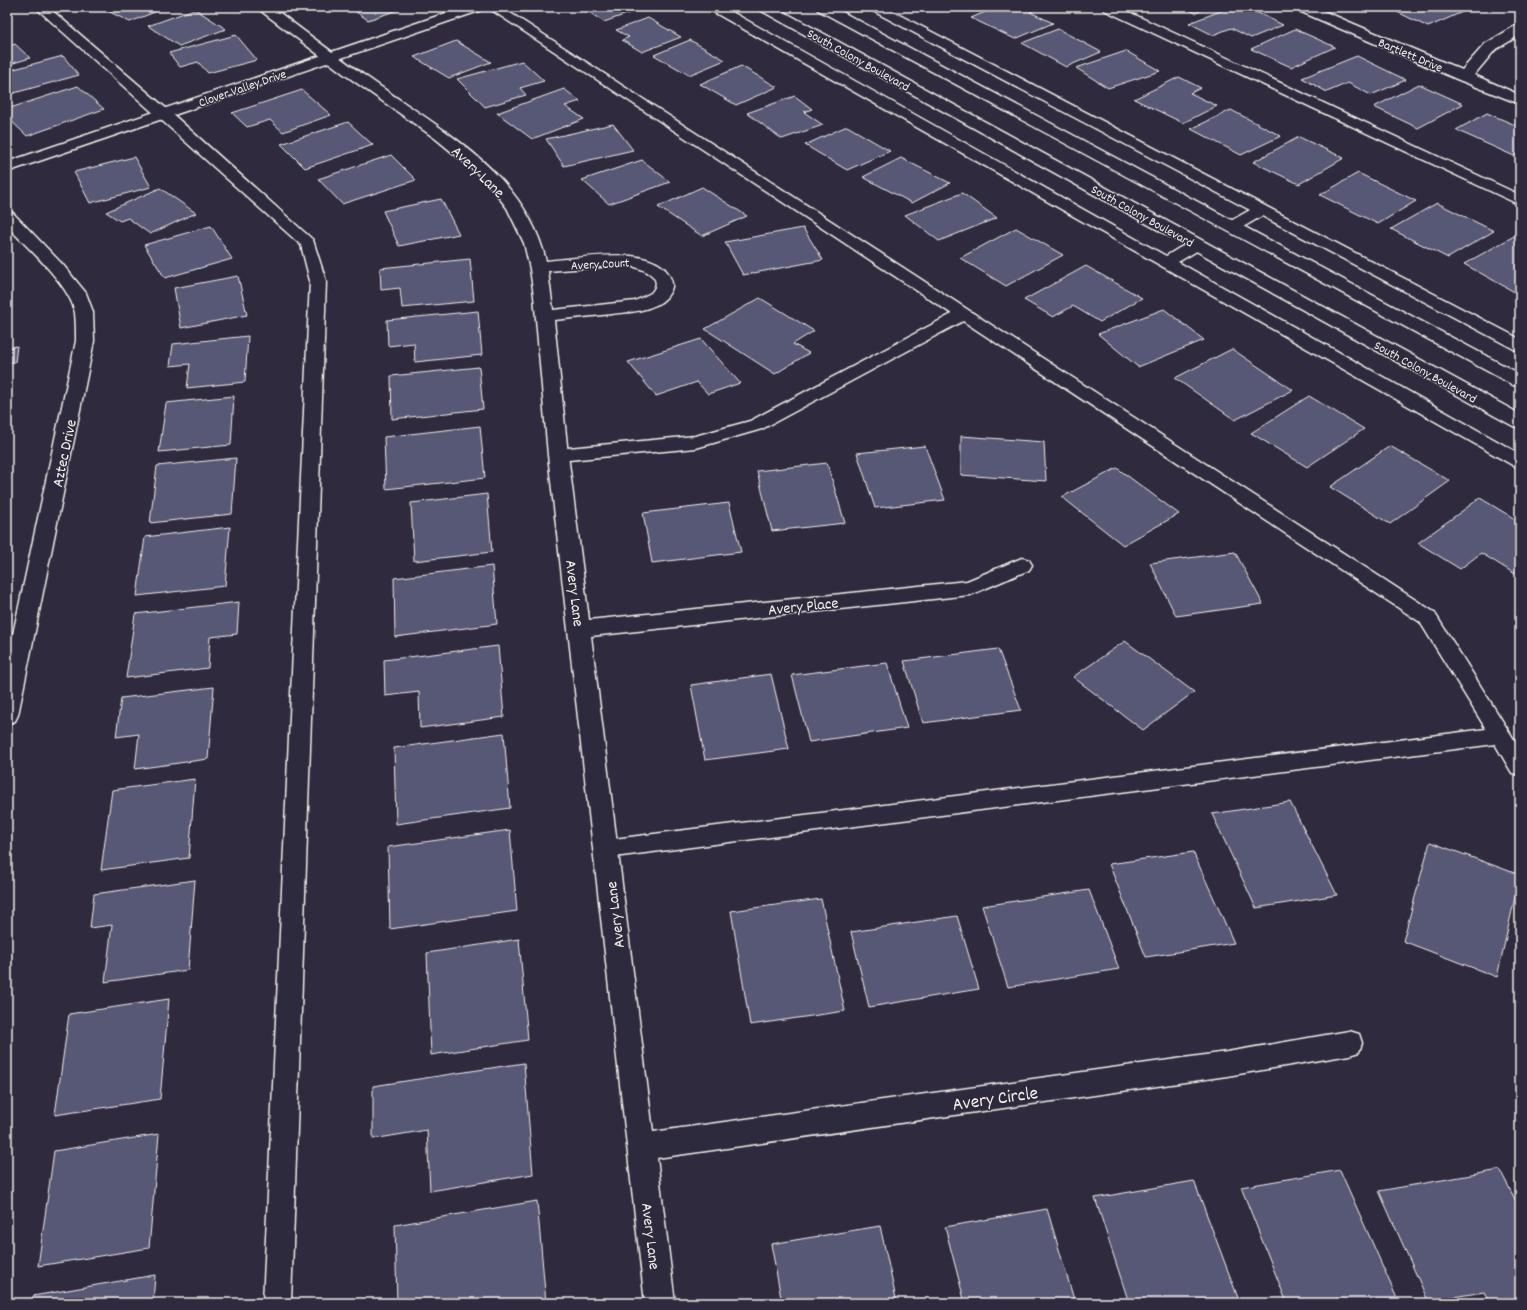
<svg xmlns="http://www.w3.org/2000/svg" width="1527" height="1310" viewBox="0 0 1527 1310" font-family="Dekko,sans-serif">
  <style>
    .building { fill: #575976; stroke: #f4f1e8 }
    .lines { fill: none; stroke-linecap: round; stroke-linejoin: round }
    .lane-casing { stroke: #f4f1e8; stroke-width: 3 }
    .street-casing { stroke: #f4f1e8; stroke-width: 3 }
    .secondary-casing { stroke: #f4f1e8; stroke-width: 3 }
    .lane { fill: #2f2a3d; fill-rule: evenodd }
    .street { fill: #2f2a3d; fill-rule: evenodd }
    .secondary { fill: #2f2a3d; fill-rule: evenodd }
    .labels { text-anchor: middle; stroke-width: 3; stroke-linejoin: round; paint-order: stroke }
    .far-street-label { font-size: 13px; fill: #f4f1e8; stroke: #2f2a3d }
    .street-label { font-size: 16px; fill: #f4f1e8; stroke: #2f2a3d }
    .near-street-label { font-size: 19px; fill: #f4f1e8; stroke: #2f2a3d }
  </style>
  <rect width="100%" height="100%" fill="#2f2a3d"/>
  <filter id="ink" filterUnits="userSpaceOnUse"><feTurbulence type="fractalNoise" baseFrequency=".025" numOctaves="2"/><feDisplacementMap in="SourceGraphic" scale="8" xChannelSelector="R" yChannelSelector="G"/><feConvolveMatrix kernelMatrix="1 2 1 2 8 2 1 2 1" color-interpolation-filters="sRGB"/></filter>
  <g filter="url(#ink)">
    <path class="building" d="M105,7H167L130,22L102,8Z
      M349,7H407L368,20Z
      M581,7H643L644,8L604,22Z
      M997,7H1042L1030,12L1053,23L1015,39L971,18Z
      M1182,7H1209L1196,13Z
      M1231,7H1246L1283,25L1251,38L1231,28L1213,35L1189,23Z
      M1393,7H1460L1467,10L1428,27L1389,8Z
      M195,9L226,29L179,46L148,26Z
      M648,18L681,37L642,52L622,40L629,37L616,30Z
      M1058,29L1101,52L1066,67L1022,43Z
      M1295,29L1335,47L1291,67L1251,49Z
      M236,35L257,60L208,73L198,62L180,67L169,53Z
      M690,40L725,60L689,75L654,55Z
      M456,41L491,62L449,78L414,57Z
      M15,44L30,58L7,65V47Z
      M1126,51L1160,71L1108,88L1076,68Z
      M63,56L79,75L7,95V71Z
      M1357,56L1406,80L1371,95L1348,83L1327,92L1302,78Z
      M522,61L544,81L520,88L526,95L485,107L457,79Z
      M741,66L777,87L736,105L700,84Z
      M1179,77L1201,88L1190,93L1217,106L1183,123L1134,99Z
      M1419,84L1463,104L1418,128L1374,107Z
      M78,86L104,109L27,136L7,117V109Z
      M564,89L580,101L565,106L584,119L532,139L497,113Z
      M302,90L331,115L283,132L270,120L247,127L232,113Z
      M795,96L812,109L804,112L823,125L782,139L747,113Z
      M1231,110L1281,136L1241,155L1191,129Z
      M1487,113L1520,127V152L1514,156L1456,130Z
      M348,122L373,145L305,168L281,144Z
      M613,124L633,150L564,166L546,139Z
      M847,126L890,151L847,170L805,145Z
      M1299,137L1344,158L1299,184L1253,162Z
      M391,155L416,180L342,204L318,179Z
      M134,157L151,187L90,203L74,172Z
      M901,158L950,183L912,203L863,177Z
      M642,160L670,182L609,204L582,180Z
      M1358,173L1416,201L1378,224L1320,195Z
      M702,187L747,216L702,236L658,207Z
      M160,188L196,213L150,234L128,218L120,221L106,212Z
      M962,193L997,218L939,241L905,215Z
      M441,199L459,234L399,246L383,211Z
      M1437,203L1494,231L1448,258L1391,229Z
      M211,226L232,259L165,278L144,245Z
      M803,228L823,260L743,275L725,242Z
      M1016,228L1063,255L1006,286L960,258Z
      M1516,235L1520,237V295L1464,264Z
      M470,259L474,301L402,308L400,288L381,290L380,268Z
      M1086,266L1142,298L1100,322L1073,306L1053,317L1024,300Z
      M238,276L247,315L181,328L174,288Z
      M760,298L814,331L793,344L809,353L775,374L705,329Z
      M1164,309L1204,340L1138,367L1098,334Z
      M478,311L482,355L415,362L414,343L388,346L387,320Z
      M248,336L245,382L187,388L190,364L170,366L173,344Z
      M701,339L740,383L708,394L697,382L656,396L628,362Z
      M17,346L15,362L7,363V348Z
      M1232,349L1293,390L1235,420L1175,378Z
      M479,367L483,409L392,419L391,376Z
      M234,396L231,445L159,452L166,403Z
      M1309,396L1364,429L1307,467L1251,433Z
      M480,426L485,478L386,489L384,437Z
      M961,436L1044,442L1046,481L961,475Z
      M925,446L945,500L875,508L857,453Z
      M1390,446L1450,481L1390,524L1330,487Z
      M236,458L232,514L150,523L157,466Z
      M827,463L845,523L772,531L757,471Z
      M1117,468L1179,514L1123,545L1062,497Z
      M487,494L492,552L414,561L411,503Z
      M1480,498L1520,522V571L1515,574L1481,553L1460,569L1418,543Z
      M729,503L741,552L652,563L643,513Z
      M230,527L225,586L137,596L145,537Z
      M1235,552L1263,604L1176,616L1150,563Z
      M492,566L497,624L395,637L394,578Z
      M239,602L237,634L210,637L208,668L126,678L135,614Z
      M1125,641L1194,692L1143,730L1073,677Z
      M498,646L504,717L420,728L419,692L385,696L384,660Z
      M998,649L1021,710L923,723L904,661Z
      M887,663L907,728L809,742L792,675Z
      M771,674L789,749L705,760L691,685Z
      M214,687L208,759L135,769L139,734L116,737L121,698Z
      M504,733L510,808L396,824L394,748Z
      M195,779L189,858L101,870L112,790Z
      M1290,802L1337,895L1256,908L1212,814Z
      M510,830L517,911L390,929L388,847Z
      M1430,842L1520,875L1497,977L1403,941Z
      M1193,852L1234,943L1146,957L1109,864Z
      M195,880L188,970L105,982L112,925L90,928L94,894Z
      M1089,890L1119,969L1008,987L982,906Z
      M821,899L845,1011L750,1025L731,911Z
      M957,916L979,989L869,1007L851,932Z
      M519,939L528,1040L431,1055L427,953Z
      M169,999L160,1099L55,1115L69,1014Z
      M524,1063L533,1174L430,1191L427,1130L373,1139V1086Z
      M159,1134L149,1248L38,1266L54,1151Z
      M1340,1170L1399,1303H1287L1241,1187Z
      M1500,1170L1520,1209V1303H1490L1484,1292L1428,1301L1379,1191Z
      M1194,1181L1240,1303H1129L1095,1198Z
      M537,1201L546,1303H397L395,1225Z
      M1047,1209L1075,1303H965L945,1227Z
      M880,1226L897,1303H782L771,1244Z
      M155,1275L153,1303H32L33,1296Z"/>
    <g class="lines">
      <defs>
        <path id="lane" d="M35,7H48L168,110L313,240L326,281L291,1303H263L310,281L301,245Z
          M487,7H501L1434,612L1520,749V775L1512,773L1495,744L606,858L598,855L595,849L598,843L606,840L1486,729L1420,622L963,321L762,429L696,448L558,461L552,459L549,455L552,451L558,449L695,436L750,421L952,314Z
          M708,7H723L1166,256C1177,250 1190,239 1202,242L1205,245L1202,248L1178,262L1520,454V468L1514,466L710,10Z
          M869,7H884L1520,339V351L1514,349L1262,216C1251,222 1239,232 1227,229L1225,226L1227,223L1250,210L871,10Z
          M1102,7H1118L1520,195V205L1104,10Z"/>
        <path id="street" d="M256,7H272C309,35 346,63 384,89C449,134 527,178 546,261C577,259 648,244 668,273C670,277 673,282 672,287C670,295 663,302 656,305C642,312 627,312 612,314C592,316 573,318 554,320L568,455L589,620L967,581L1022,558L1029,560L1032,565L1029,570L970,595L591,636L653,1132L1227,1052L1349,1031L1359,1034L1362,1043L1359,1052L1349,1055L1227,1076L657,1158L675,1303H645L548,455L534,296L530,269L524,243L507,208L494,191L476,172L436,139L344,74ZM626,265C639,267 667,276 651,293L635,301L553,310L548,271Z
          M1295,7H1314L1462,70L1485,44L1515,26L1520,25V35L1495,50L1474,75L1520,95V104L1459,80L1297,10Z
          M7,211L13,213L63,265L86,293L93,312L94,341L18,715L15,721L7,724V662L76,341C76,332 76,322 75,313C71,286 26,246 7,226Z"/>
        <path id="secondary" d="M464,7H484L482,10L7,172V162Z
          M758,7H775L1520,414V428L1513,426L760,10Z
          M816,7H833L1520,374V387L1513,385L818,10Z"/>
      </defs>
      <use href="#lane" class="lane-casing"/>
      <use href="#street" class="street-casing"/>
      <use href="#secondary" class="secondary-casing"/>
      <use href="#lane" class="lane"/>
      <use href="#street" class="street"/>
      <use href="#secondary" class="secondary"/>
    </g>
  </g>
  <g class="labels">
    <g class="far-street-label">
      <text transform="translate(1411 54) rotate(23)" y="5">Bartlett Drive</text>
      <text transform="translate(859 59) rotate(29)" y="5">South Colony Boulevard</text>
      <text transform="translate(242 87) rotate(-19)" y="5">Clover Valley Drive</text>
      <text transform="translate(1143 215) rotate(29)" y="5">South Colony Boulevard</text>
      <text transform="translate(600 263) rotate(-3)" y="5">Avery Court</text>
      <text transform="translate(1426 371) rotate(29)" y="5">South Colony Boulevard</text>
    </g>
    <g class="street-label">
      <text transform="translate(479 171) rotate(44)" y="6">Avery Lane</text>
      <text transform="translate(63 453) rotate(-78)" y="6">Aztec Drive</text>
      <text transform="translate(576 593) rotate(83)" y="6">Avery Lane</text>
      <text transform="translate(803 605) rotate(-6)" y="6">Avery Place</text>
      <text transform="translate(614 915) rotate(-97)" y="6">Avery Lane</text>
      <text transform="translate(652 1236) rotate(83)" y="6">Avery Lane</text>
    </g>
    <g class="near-street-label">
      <text transform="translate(995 1097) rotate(-8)" y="7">Avery Circle</text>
    </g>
  </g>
  <rect width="1527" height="1310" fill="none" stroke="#2f2a3d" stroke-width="24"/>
  <rect x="12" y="12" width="1503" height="1286" fill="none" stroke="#f4f1e8" stroke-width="1.5" filter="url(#ink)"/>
</svg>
